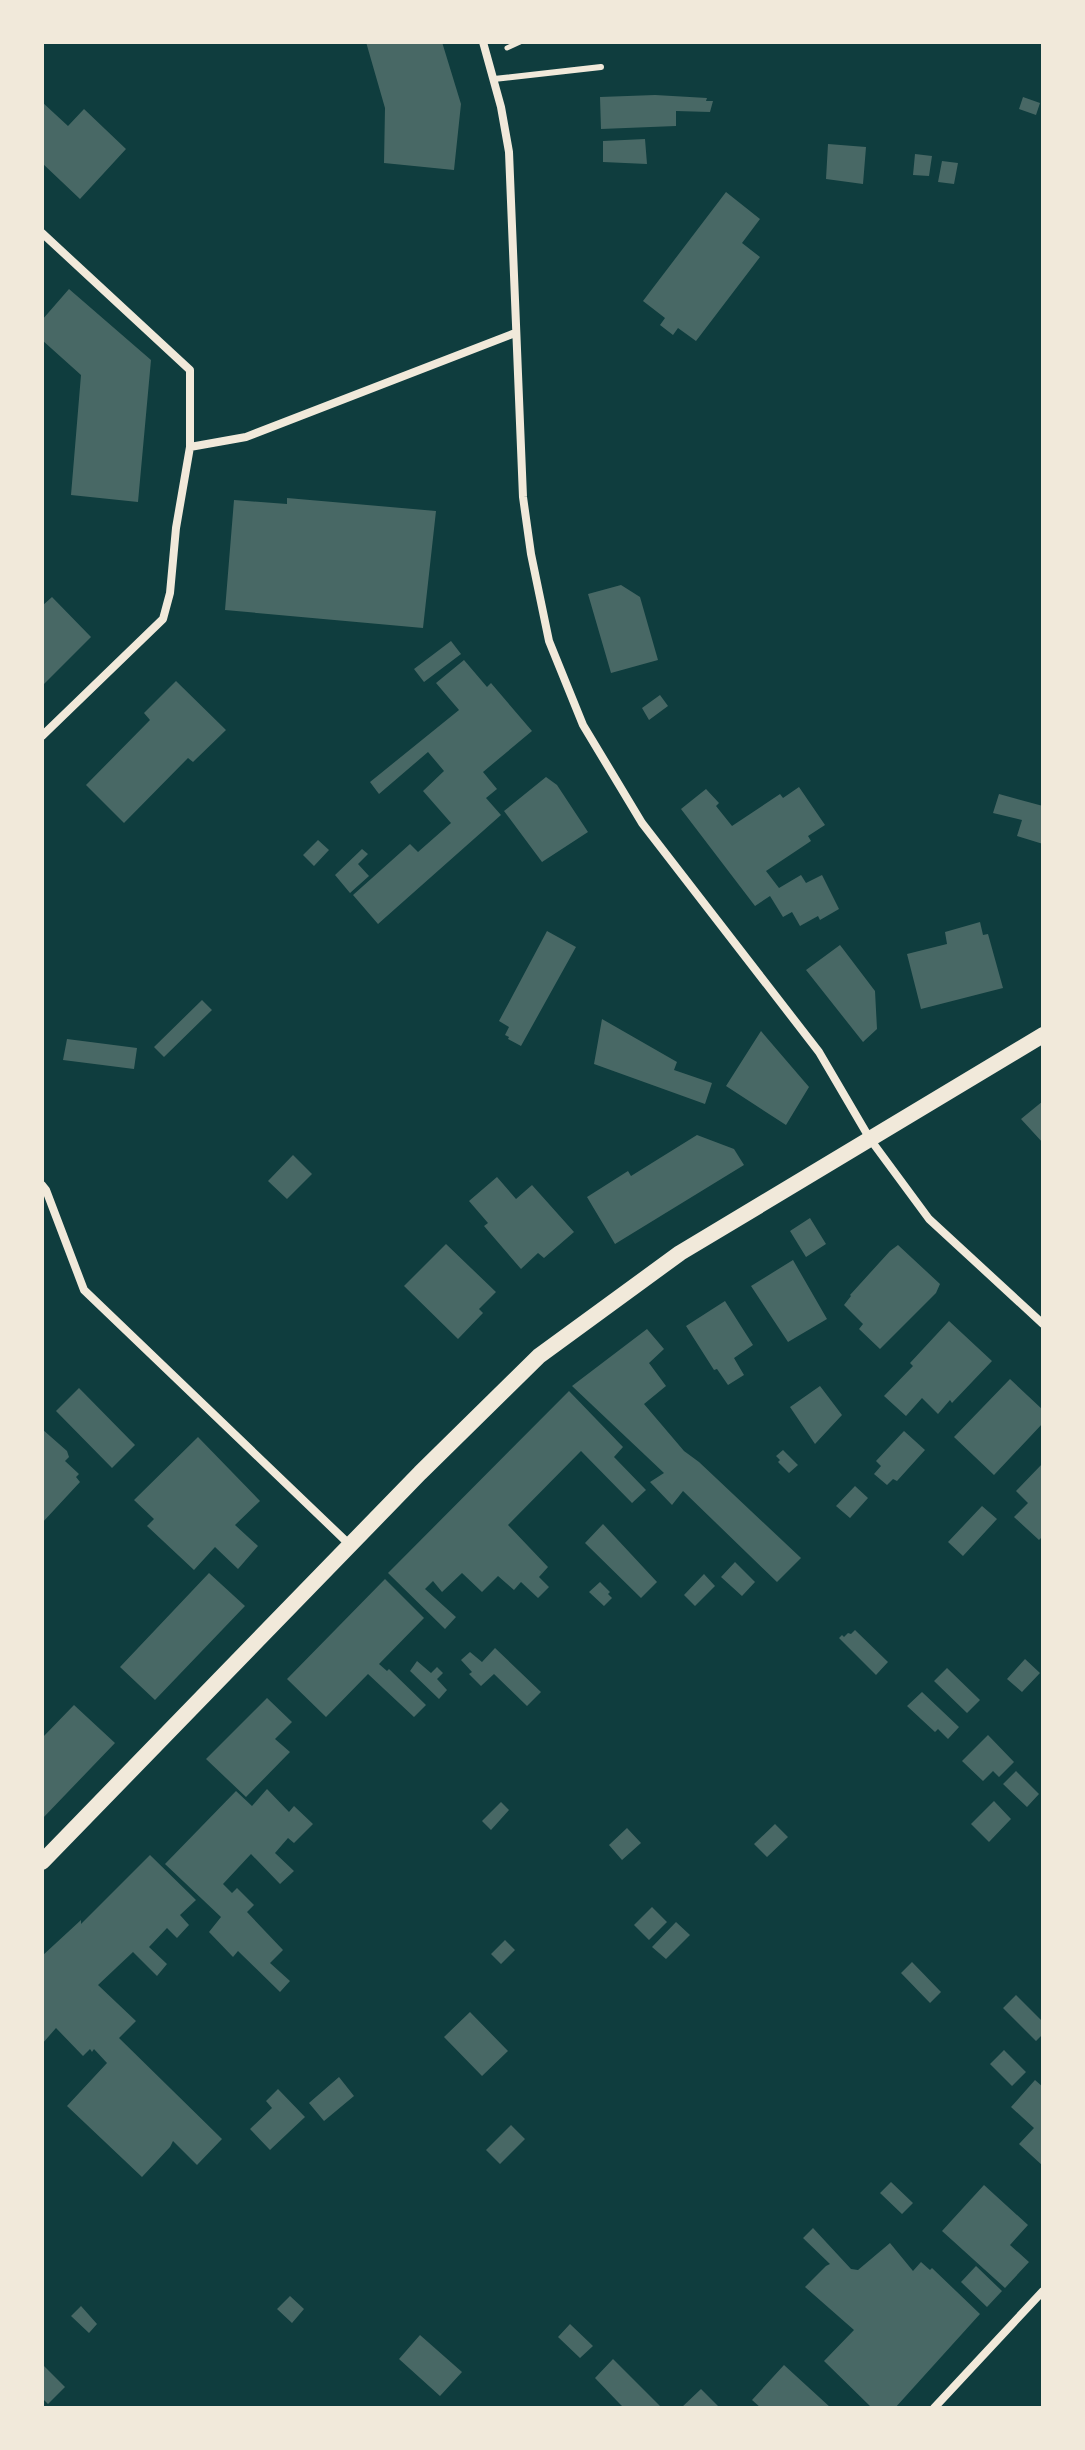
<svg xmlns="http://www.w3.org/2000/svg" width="1085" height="2450" viewBox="0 0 1085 2450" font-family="Overpass,sans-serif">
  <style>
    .building { fill: #486865 }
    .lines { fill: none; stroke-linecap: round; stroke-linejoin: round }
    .path { stroke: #f1e9da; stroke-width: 5 }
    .service { stroke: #f1e9da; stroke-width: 6 }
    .minor { stroke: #f1e9da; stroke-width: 8 }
    .secondary { stroke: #f1e9da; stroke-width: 16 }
  </style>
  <rect width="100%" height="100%" fill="#0f3d3e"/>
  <path class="building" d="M366,42H442L461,104L454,170L384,163L385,108Z
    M655,95L707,98L706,101H713L710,112L676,111V126L601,129L600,97Z
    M1023,97L1040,103L1036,115L1019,109Z
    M42,102L68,126L84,109L126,149L80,199L42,163Z
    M645,139L647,164L603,162V141Z
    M828,144L866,147L863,184L826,179Z
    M915,154L932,156L929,176L913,175Z
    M942,161L958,163L954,184L938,182Z
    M726,192L760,219L742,243L760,257L696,341L678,328L673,335L660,325L665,318L643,301Z
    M69,289L151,360L138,502L71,495L81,375L42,340V320Z
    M287,498L436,511L423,628L225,610L234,500L287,504Z
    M621,585L640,597L658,660L611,673L588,594Z
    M52,597L91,637L42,686V606Z
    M451,641L461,654L424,682L414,669Z
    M464,660L487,687L491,683L532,731L483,772L497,789L486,798L501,815L378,924L353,895L410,844L418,852L451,823L423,791L444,771L428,752L379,794L370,782L459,710L436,683Z
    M176,681L226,730L193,762L188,758L124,823L86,785L150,720L144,713Z
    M660,695L668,706L649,720L642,708Z
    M546,777L557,785L588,832L542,862L504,811Z
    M799,787L825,825L808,836L811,841L766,871L779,888L801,875L806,883L822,875L839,909L820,920L818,916L800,926L792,912L783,917L770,896L755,906L681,809L706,789L719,803L716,806L732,826L780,794L783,798Z
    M999,794L1043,806V844L1017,836L1022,820L993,813Z
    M318,840L329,850L314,866L303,855Z
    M362,849L368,854L358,864L369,876L350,893L335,875Z
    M980,922L983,935L988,934L1003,988L921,1009L907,954L947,944L945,932Z
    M547,931L576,947L521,1046L508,1039L509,1037L505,1035L509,1027L499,1021Z
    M840,945L875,991L877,1029L863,1042L806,970Z
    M202,1000L212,1010L164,1057L154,1047Z
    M602,1019L677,1062L674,1070L712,1083L705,1104L594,1064Z
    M761,1031L809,1087L786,1125L726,1086Z
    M67,1039L137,1048L134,1069L63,1060Z
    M1043,1101V1143L1021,1119Z
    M697,1135L734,1149L744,1165L615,1244L587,1197L628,1171L631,1176Z
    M293,1155L312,1174L287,1199L268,1181Z
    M497,1177L516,1199L532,1185L574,1232L544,1258L538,1253L521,1269L484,1226L488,1223L469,1201Z
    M810,1218L826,1244L806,1257L790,1231Z
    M446,1244L496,1292L479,1309L483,1313L458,1339L404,1286Z
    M898,1245L940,1284L936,1293L880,1349L859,1329L863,1324L844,1305L851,1296L850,1295L890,1251Z
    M793,1260L827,1319L788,1342L751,1286Z
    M725,1301L753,1345L734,1358L744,1375L728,1385L717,1369L714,1370L686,1326Z
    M949,1321L992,1361L952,1403L950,1400L938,1414L922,1398L906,1416L884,1396L913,1366L910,1363Z
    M647,1329L664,1349L649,1363L666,1386L644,1404L684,1451L699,1462L801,1558L777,1582L683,1491L672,1505L650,1482L664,1473L572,1386Z
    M1010,1379L1043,1410V1423L994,1475L954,1437Z
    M820,1386L842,1415L815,1444L790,1407Z
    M79,1388L135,1445L112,1468L56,1411Z
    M569,1391L623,1447L614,1457L646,1490L632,1503L581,1451L508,1525L548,1567L539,1577L549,1587L538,1598L521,1582L514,1590L498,1576L482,1592L462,1573L442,1592L433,1581L425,1589L456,1617L445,1629L388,1573Z
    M42,1429L67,1451L69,1457L65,1461L79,1474L76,1477L80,1482L42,1523Z
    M904,1431L925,1450L897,1481L893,1479L887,1485L874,1474L881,1466L876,1461Z
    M198,1437L260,1501L235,1525L258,1546L238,1569L215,1547L194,1570L147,1526L154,1519L134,1500Z
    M783,1450L798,1465L789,1473L778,1462L780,1460L776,1456Z
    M1043,1463V1536L1039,1540L1014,1517L1028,1503L1016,1491Z
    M855,1486L868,1498L850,1518L836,1506Z
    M982,1506L997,1519L963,1556L948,1542Z
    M603,1524L657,1582L641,1598L585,1543Z
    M735,1562L755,1582L742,1596L721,1577Z
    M209,1573L245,1606L155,1700L120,1667Z
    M704,1574L715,1586L695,1606L684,1595Z
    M385,1579L424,1618L379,1664L387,1671L389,1669L426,1705L414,1717L368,1674L326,1717L287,1679Z
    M600,1582L610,1592L608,1594L612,1598L604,1606L589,1592Z
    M855,1630L888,1662L876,1675L839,1638L842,1635L844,1637L848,1633L851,1634Z
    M495,1648L541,1692L527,1706L494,1674L481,1686L469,1674L472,1672L461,1660L470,1652L482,1662Z
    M1025,1659L1040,1673L1022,1692L1007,1679Z
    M417,1661L431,1673L437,1667L443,1673L437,1679L447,1690L439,1699L410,1671Z
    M947,1668L980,1700L967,1713L934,1681Z
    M922,1692L959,1727L948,1739L938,1729L935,1732L907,1706Z
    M267,1698L292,1722L275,1739L290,1752L246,1797L206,1759Z
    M74,1705L115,1743L42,1819V1738Z
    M988,1735L1014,1762L999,1777L993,1771L983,1781L962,1761Z
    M1016,1771L1039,1794L1027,1807L1003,1784Z
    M267,1789L289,1812L294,1806L313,1824L294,1843L288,1838L275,1853L294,1871L280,1884L251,1854L223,1884L232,1893L237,1888L254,1905L247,1912L283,1950L270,1963L290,1981L280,1992L238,1951L233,1957L209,1932L221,1917L165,1864L236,1791L252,1806Z
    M994,1801L1011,1819L989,1842L971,1824Z
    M501,1802L509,1810L491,1830L482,1821Z
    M775,1824L788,1837L767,1857L754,1844Z
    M627,1828L641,1843L622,1860L609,1845Z
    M150,1855L196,1900L180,1915L189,1925L177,1938L167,1928L149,1947L167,1964L157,1976L133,1952L98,1985L136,2021L119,2038L222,2139L197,2165L173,2141L170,2147L142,2177L67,2106L107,2063L94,2049L92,2052L90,2049L83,2056L56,2028L42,2044V1956L81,1920V1924Z
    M652,1907L667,1922L649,1940L634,1925Z
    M676,1922L690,1935L666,1959L652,1947Z
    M505,1940L515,1950L501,1964L491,1954Z
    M912,1962L941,1992L930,2003L901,1973Z
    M1016,1995L1043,2022V2034L1036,2041L1003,2008Z
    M470,2012L508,2051L482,2076L444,2037Z
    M1004,2050L1026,2072L1012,2086L990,2064Z
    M339,2077L354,2096L324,2121L309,2103Z
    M1035,2080L1043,2087V2166L1019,2144L1034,2128L1011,2107Z
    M278,2089L305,2117L270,2150L250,2129L272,2108L266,2101Z
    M511,2125L525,2139L500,2164L486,2150Z
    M891,2182L913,2203L902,2214L880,2193Z
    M984,2185L1028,2225L1010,2245L1029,2262L1005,2288L942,2231Z
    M813,2228L851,2269L858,2270L890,2243L913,2271L921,2262L930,2270L932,2268L980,2314L895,2408H872L824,2361L854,2330L805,2287L826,2266L830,2264L803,2238Z
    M976,2266L1002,2291L987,2307L961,2282Z
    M290,2296L304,2309L292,2323L277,2309Z
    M81,2306L97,2324L89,2333L71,2316Z
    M570,2324L593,2346L580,2358L558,2337Z
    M420,2335L462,2372L440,2396L399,2359Z
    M613,2359L662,2408H624L618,2402L595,2378Z
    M42,2364L65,2387L48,2404L42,2398Z
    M784,2365L831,2408H761L752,2400Z
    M701,2389L720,2408H681Z"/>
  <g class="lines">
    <path class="path" d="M507,48L520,42"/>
    <path class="service" d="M494,79L601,67"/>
    <path class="minor" d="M483,42L501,107L509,152L523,497L531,554L549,641L583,725L642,823L819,1052L870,1139L929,1219L1043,1324
      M42,233L190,370V447L176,528L170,593L163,619L42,736
      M190,447L246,437L515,333
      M42,1185L46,1190L84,1290L350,1545
      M934,2408L1043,2291"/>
    <path class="secondary" d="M42,1862L420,1473L539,1356L680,1253L1043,1035"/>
  </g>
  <rect width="1085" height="2450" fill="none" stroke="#f1e9da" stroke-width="88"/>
</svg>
